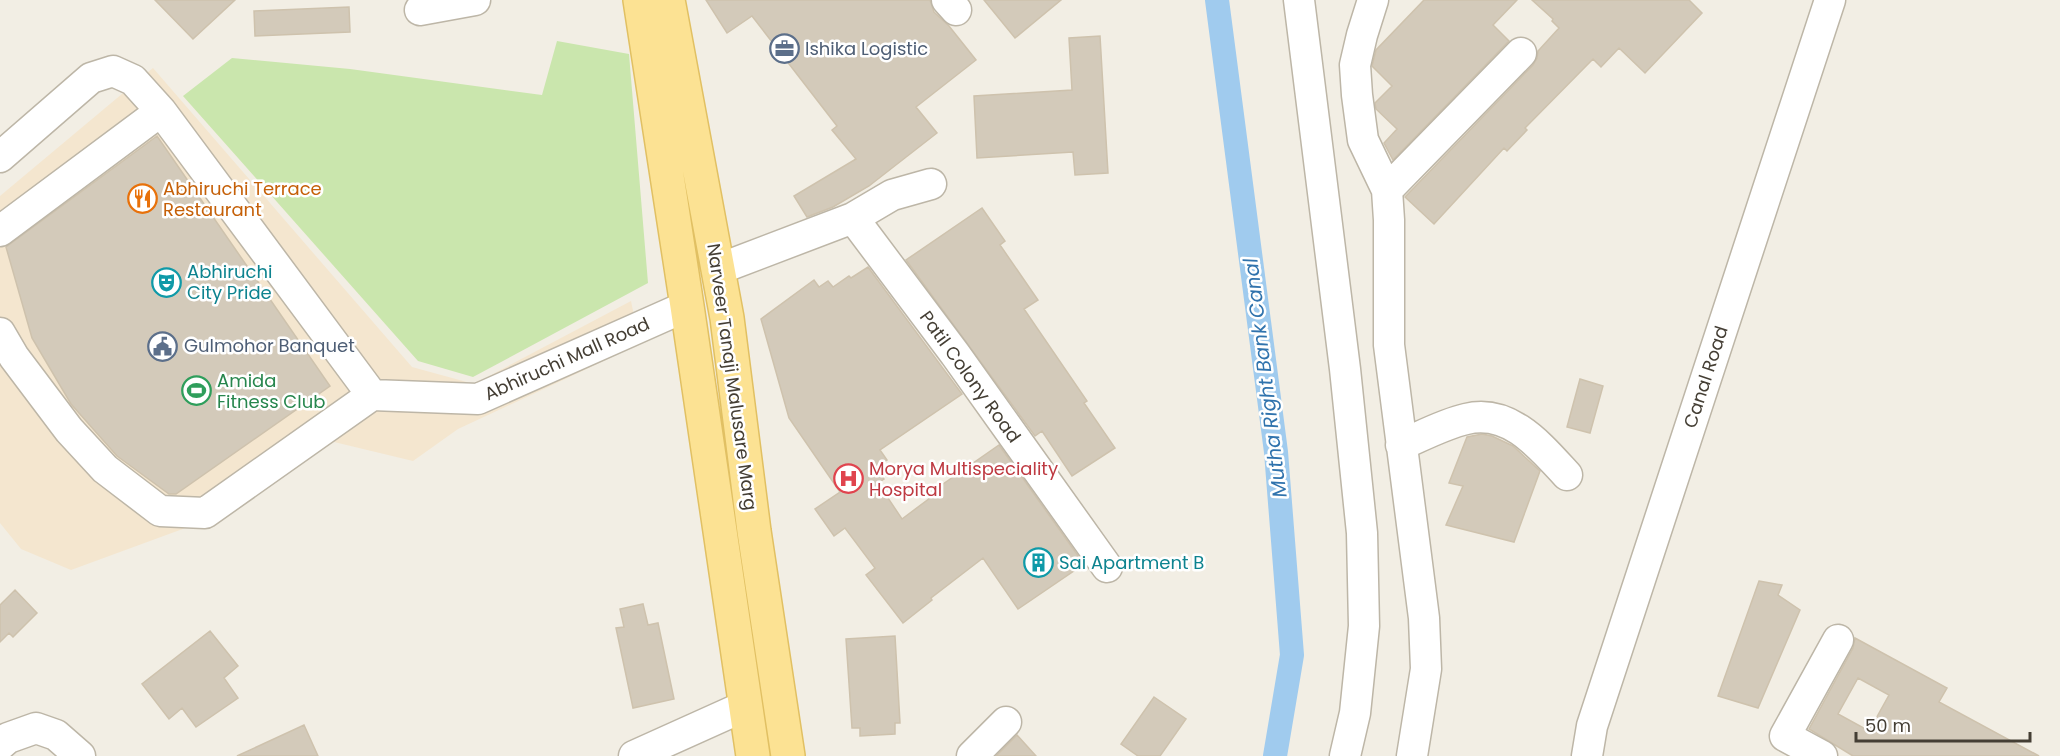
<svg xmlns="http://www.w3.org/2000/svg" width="2060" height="756" viewBox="0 0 2060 756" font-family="Poppins,sans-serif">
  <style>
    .commercial { fill: #f4e6cf }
    .green { fill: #cae6ad }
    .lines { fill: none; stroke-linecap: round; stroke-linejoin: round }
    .canal { stroke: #a0cbee; stroke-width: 24 }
    .building { fill: #d3caba; stroke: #cec2ad; stroke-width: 1.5; fill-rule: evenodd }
    .minor-casing { stroke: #bdb6a7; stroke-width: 33 }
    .major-casing { stroke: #e1c063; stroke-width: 36 }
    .minor { stroke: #fff; stroke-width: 30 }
    .major { stroke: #fce293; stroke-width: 33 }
    .labels { text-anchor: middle; stroke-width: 5; stroke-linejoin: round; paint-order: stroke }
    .service-label { font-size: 18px; fill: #4e5e75; stroke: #fff; text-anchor: start }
    .food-label { font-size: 18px; fill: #c56008; stroke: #fff; text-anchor: start }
    .culture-label { font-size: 18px; fill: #0d838f; stroke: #fff; text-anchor: start }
    .street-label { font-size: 18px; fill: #443e34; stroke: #fff }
    .leisure-label { font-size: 18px; fill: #27864d; stroke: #fff; text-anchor: start }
    .health-label { font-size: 18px; fill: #be3a42; stroke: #fff; text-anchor: start }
    .water-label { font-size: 20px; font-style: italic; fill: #3073ad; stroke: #fff }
  </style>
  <rect width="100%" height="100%" fill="#f2eee4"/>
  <path class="commercial" d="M153,68L412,367L474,384L631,301L640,344L458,429L413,461L334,442L199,523L71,570L21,549L0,523V196Z"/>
  <path class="green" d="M557,41L629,54L648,283L473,377L418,361L183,96L232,58L350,69L542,95Z"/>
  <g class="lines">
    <path class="canal" d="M1217,0L1276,452L1292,655L1275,756"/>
  </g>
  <path class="building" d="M155,0H235L193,39Z
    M706,0H930L934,12L949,26L976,60L916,107L937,133L869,186L833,207L807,217L794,196L856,159L832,130L837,126L752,16L727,33Z
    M984,0H1061L1015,38Z
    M1424,0H1517L1493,25L1509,41L1393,160L1384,143L1397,129L1376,109L1375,103L1392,86L1372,66L1376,50Z
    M1532,0H1689L1702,13L1645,73L1619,48L1601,67L1593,59L1525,128L1527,130L1507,151L1504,148L1434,224L1405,197L1533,65L1537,58L1538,51L1559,28L1552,21L1553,19Z
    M349,7L350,32L255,36L254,11Z
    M1100,36L1108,173L1075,175L1073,152L977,158L974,96L1072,90L1069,38Z
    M157,136L330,386L176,494H169L117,456L71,404L32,338L6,247Z
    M982,208L1005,241L1000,245L1038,300L1024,309L1087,401L1084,403L1115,448L1072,476L1042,431L1035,436L906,260Z
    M868,267L962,394L880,450L887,460L876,467L884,479L878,483L902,519L938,492L936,489L999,445L1084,564L1018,609L983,558L931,598L932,600L903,623L866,575L875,568L845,528L834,536L815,509L840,492L789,418L761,319L814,280L819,287L828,281L833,287L849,276L851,278Z
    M1580,379L1603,386L1590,433L1567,427Z
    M1482,434L1492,436L1513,446L1540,471L1514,542L1446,525L1463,486L1449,483L1467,437Z
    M1759,581L1782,585L1778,595L1800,610L1758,708L1718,696Z
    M15,590L37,613L13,637L9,633L0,642V605Z
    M643,604L648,625L658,623L674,699L633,708L616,628L624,627L620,609Z
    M210,631L238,666L224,678L238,698L196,727L182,708L169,719L142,684Z
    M895,636L900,723H895V734L860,736V728H852L846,639Z
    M1855,638L1947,688L1939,702L2039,756H1853L1809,729L1853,648ZM1858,678L1889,695L1869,731L1838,714Z
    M1154,697L1186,719L1160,756H1138L1121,744Z
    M304,725L318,756H237Z
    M1017,735L1036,756H996Z"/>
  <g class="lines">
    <defs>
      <path id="minor" d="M947,0L956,10
        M1299,0L1345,369L1362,533L1364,626L1355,713L1345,756
        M1373,0L1362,35L1355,65L1357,95L1363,140L1387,190L1389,220V345L1424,618L1426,669L1412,756
        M420,10L475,0
        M0,157L91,78L113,71L133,80L161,111L372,395
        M1387,190L1521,53
        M853,218L955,354L1107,567
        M0,231L161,111
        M719,269L853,218L892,195L931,184
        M0,333L14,357L69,430L105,469L160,511L205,513L372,395L478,399L687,306
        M1401,445C1422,436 1444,424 1466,419C1510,408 1541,447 1567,475
        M0,745L8,738L36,728L56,735L80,756
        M634,756L745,706
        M972,756L1006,722
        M1587,756L1592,726L1830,0
        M1822,756L1785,736L1838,640"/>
      <path id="major" d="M640,0L687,306L753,756
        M668,0L727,318L754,531L788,756"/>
    </defs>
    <use href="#minor" class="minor-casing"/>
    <use href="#major" class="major-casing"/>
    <use href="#minor" class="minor"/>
    <use href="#major" class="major"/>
  </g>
  <defs>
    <symbol id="office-ring" viewBox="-11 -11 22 22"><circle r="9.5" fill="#fff" stroke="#5c6f8a" stroke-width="1.5"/><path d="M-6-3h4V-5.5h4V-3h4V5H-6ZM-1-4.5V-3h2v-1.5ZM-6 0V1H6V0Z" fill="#5c6f8a"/></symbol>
    <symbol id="restaurant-ring" viewBox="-11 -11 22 22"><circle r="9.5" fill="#fff" stroke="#e8710a" stroke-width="1.5"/><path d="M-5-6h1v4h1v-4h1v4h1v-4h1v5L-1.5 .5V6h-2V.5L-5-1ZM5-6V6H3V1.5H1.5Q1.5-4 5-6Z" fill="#e8710a"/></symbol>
    <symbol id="theatre-ring" viewBox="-11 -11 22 22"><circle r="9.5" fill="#fff" stroke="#0f9aa8" stroke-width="1.5"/><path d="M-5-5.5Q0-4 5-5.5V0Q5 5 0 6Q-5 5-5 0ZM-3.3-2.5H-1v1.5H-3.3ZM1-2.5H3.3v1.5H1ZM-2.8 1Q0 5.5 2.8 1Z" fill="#0f9aa8"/></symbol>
    <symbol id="civic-ring" viewBox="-11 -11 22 22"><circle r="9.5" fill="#fff" stroke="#5c6f8a" stroke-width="1.5"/><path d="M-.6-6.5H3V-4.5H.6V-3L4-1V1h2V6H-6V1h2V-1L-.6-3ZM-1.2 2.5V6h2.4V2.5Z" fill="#5c6f8a"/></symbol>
    <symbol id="stadium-ring" viewBox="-11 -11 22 22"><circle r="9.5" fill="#fff" stroke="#2e9e5b" stroke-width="1.5"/><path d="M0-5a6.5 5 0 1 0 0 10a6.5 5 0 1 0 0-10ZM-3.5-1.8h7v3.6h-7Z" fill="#2e9e5b"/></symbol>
    <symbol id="hospital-ring" viewBox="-11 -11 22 22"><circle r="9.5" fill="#fff" stroke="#e0444e" stroke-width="1.5"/><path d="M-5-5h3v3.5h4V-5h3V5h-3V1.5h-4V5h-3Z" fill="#e0444e"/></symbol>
    <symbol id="building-ring" viewBox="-11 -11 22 22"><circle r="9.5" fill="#fff" stroke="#0f9aa8" stroke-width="1.5"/><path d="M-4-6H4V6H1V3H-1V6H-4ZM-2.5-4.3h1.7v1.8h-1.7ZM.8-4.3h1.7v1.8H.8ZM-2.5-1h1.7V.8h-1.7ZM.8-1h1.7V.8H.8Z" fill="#0f9aa8"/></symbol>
  </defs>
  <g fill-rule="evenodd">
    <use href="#office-ring" x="768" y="32" width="33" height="33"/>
    <use href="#restaurant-ring" x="126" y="182" width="33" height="33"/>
    <use href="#theatre-ring" x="150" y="266" width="33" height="33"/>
    <use href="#civic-ring" x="146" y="330" width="33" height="33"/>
    <use href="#stadium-ring" x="180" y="374" width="33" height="33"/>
    <use href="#hospital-ring" x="832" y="462" width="33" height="33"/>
    <use href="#building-ring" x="1022" y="546" width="33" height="33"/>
  </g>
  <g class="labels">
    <g class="service-label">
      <text x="805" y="55">Ishika Logistic</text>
      <text x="184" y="352">Gulmohor Banquet</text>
    </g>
    <g class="food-label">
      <text x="163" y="195">Abhiruchi Terrace<tspan x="163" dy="21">Restaurant</tspan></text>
    </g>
    <g class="culture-label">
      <text x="187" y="278">Abhiruchi<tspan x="187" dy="21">City Pride</tspan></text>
      <text x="1059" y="569">Sai Apartment B</text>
    </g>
    <g class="street-label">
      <text transform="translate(567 359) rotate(-24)" y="6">Abhiruchi Mall Road</text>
      <text transform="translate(732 377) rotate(82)" y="6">Narveer Tanaji Malusare Marg</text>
      <text transform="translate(970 377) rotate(54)" y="6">Patil Colony Road</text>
      <text transform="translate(1706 377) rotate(-72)" y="6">Canal Road</text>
    </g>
    <g class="leisure-label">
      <text x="217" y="387">Amida<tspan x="217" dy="21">Fitness Club</tspan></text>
    </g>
    <g class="health-label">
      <text x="869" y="475">Morya Multispeciality<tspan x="869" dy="21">Hospital</tspan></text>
    </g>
    <g class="water-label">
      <text transform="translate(1265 378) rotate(-97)" y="7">Mutha Right Bank Canal</text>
    </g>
  </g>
  <path d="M1856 732v9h174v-9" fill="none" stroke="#443e34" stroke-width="3"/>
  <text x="1865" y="732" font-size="18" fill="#443e34" stroke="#ffffff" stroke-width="4.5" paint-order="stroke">50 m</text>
</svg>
